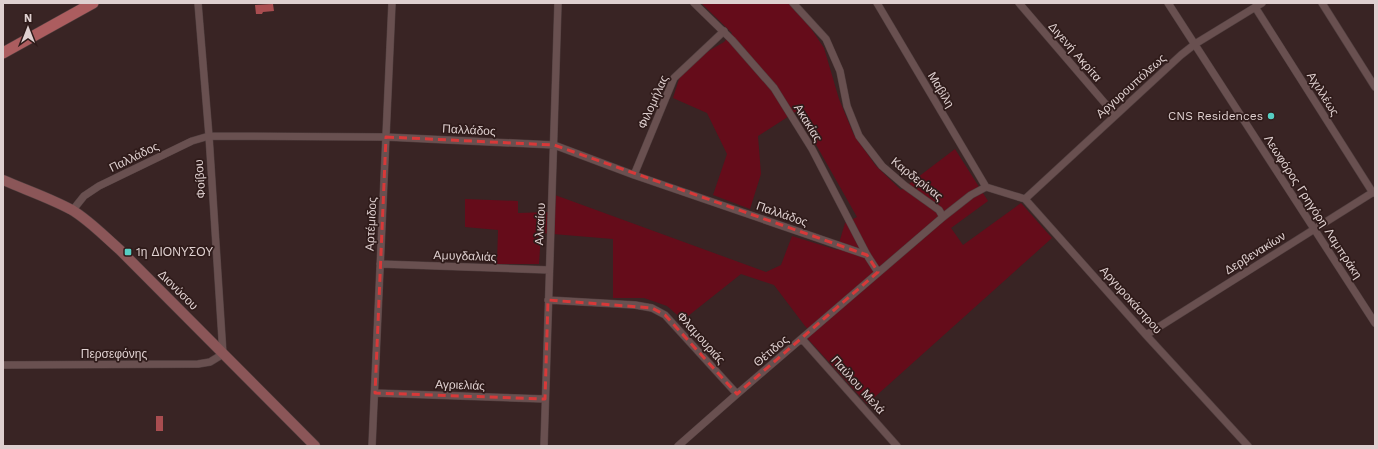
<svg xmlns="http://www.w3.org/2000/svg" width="1378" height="449" viewBox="0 0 1378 449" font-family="'Work Sans',sans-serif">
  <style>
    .green { fill: #650c1a }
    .water { fill: #a94d50 }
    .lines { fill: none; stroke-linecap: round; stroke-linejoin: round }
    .street-casing { stroke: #524040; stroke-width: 8 }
    .secondary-casing { stroke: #524040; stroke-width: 11 }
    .primary-casing { stroke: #524040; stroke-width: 12 }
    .street { stroke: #695050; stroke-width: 7 }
    .secondary { stroke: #8b5658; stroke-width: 10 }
    .primary { stroke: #ac5d5f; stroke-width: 11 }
    .marked { fill: none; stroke: #d73939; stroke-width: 3; stroke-dasharray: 8 5; stroke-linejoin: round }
    .poi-dot { fill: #56cec3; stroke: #2f1b1a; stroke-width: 1.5 }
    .labels { text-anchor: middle; stroke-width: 3.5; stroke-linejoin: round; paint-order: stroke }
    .street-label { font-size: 12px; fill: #dfd0d0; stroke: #2f1b1a }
    .poi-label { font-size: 12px; fill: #dfd0d0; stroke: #2f1b1a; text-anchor: end }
  </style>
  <rect width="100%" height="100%" fill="#392424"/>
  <path class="green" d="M701,3H788L810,27L824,48L839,99L854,135L876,166L901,190L955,149L988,201L951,228L963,245L1021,203L1052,238L867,404L807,338L812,333L805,326L774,285L741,274L683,320L667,306L644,298H613V239L541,233L539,264H497L498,230L465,227V199L518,201V213L552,212L555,195L766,272L781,265L792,236L837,250L845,223L857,217L797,111L758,136L761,174L750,209L713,195L727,154L707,113L673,98L683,66L724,42L732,33Z"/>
  <path class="water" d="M273,4L274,11L263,12L262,14H256L255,5Z
    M156,416H163V431H156Z"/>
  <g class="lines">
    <defs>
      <path id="street" d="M694,3L732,40L774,88L812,149L867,255L878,272
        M877,3L986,187
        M1019,3L1115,115
        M1168,3L1375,323
        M1322,3L1375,87
        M1255,7L1373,193
        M634,175L674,78L724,31
        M986,187L1025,199L1146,335L1248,446
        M1025,199L1181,55L1195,44L1262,3
        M72,211L84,196L99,186L192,141L209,136L386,137L554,145L634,175L867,255
        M943,217L971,195L986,187
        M380,264L549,270
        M548,300L635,305L652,308L665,315L737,394
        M1146,335L1375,191
        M802,339L897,446
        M3,365L198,364L210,362L223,354L209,136L198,3
        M375,393L545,399
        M372,446L392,3
        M544,446L558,3
        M678,446L737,394L943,217L939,210L904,185L882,166L859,136L847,106L840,71L826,39L793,3"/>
      <path id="secondary" d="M3,180C26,190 50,198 72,210C90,221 104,236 120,250L315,446"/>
      <path id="primary" d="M3,53L93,3"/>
    </defs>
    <use href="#street" class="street-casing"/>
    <use href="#secondary" class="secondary-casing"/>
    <use href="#primary" class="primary-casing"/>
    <use href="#street" class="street"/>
    <use href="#secondary" class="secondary"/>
    <use href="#primary" class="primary"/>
  </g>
  <path class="marked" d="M386,137L554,145L867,255L878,272L737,394L665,315L652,308L548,300L545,399L375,393Z"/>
  <g class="poi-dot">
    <circle cx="1271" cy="116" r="4"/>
    <rect x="124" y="248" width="8" height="8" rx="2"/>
  </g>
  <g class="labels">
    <g class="street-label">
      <text transform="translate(1075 52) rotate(49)" y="4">Διγενή Ακρίτα</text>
      <text transform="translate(1131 86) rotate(-42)" y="4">Αργυρουπόλεως</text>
      <text transform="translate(941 90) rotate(59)" y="4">Μαβίλη</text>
      <text transform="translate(1323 94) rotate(58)" y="4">Αχιλλέως</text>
      <text transform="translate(653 102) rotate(-66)" y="4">Φιλομήλας</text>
      <text transform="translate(808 123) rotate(58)" y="4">Ακακίας</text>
      <text transform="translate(469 130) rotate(3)" y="4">Παλλάδος</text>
      <text transform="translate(134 157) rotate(-26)" y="4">Παλλάδος</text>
      <text transform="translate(200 179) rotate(-94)" y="4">Φοίβου</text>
      <text transform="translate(917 179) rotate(38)" y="4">Καρδερίνας</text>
      <text transform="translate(1313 207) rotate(57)" y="4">Λεωφόρος Γρηγόρη Λαμπράκη</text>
      <text transform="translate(782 214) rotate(19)" y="4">Παλλάδος</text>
      <text transform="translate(371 224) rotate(-87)" y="4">Αρτέμιδος</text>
      <text transform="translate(540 224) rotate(-87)" y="4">Αλκαίου</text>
      <text transform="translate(1255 253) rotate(-32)" y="4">Δερβενακίων</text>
      <text transform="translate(465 256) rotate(2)" y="4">Αμυγδαλιάς</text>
      <text transform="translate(178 290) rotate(45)" y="4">Διονύσου</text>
      <text transform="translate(1131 300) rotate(48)" y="4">Αργυροκάστρου</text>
      <text transform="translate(701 338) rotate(48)" y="4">Φλαμουριάς</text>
      <text transform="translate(771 351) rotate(-40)" y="4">Θέτιδος</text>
      <text x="114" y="358">Περσεφόνης</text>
      <text transform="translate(460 385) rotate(2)" y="4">Αγριελιάς</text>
      <text transform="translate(858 385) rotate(48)" y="4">Παύλου Μελά</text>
    </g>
    <g class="poi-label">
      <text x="1263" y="120">CNS Residences</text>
      <text x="136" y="256" text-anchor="start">1η ΔΙΟΝΥΣΟΥ</text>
    </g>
  </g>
  <rect width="1378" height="449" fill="none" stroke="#dfd0d0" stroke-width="8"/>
  <g transform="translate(28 28)" stroke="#2f1b1a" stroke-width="3" paint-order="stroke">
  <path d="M0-3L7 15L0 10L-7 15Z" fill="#dfd0d0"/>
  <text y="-6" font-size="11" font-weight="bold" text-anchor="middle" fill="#dfd0d0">N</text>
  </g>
</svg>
